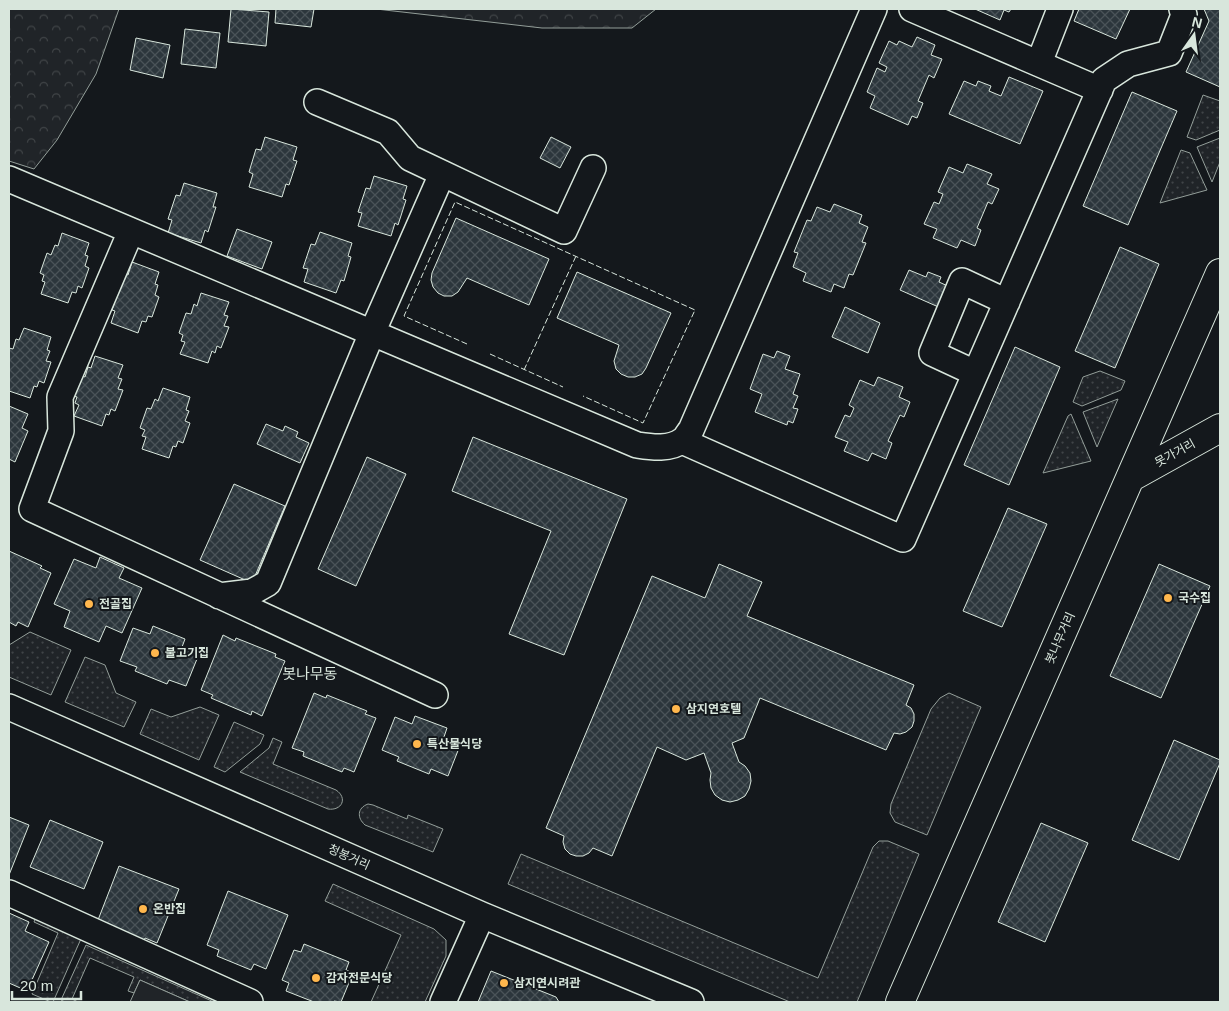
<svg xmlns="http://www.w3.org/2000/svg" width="1229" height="1011" viewBox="0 0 1229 1011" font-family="Helvetica,'Noto Sans KR',sans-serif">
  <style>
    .grass { fill: url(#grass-dots); stroke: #939e99 }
    .forest { fill: url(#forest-crowns); stroke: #939e99 }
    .park { fill: #202428; stroke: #939e99 }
    .building { fill: url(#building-cross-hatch); stroke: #d8e6dc }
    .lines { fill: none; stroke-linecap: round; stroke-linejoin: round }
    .minor-casing { stroke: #d8e6dc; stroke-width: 28 }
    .major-casing { stroke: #d8e6dc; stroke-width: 30 }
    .minor { stroke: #14181c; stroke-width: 25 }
    .major { stroke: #14181c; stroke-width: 28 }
    .fence { stroke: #d8e6dc; stroke-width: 1; stroke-dasharray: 6 2.5; stroke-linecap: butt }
    .poi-dot { fill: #ffb74d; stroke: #14181c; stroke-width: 2 }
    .labels { text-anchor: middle; stroke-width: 4; stroke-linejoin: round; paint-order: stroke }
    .street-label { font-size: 12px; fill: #d8e6dc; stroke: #14181c }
    .poi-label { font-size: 12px; font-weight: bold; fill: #d8e6dc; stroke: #14181c; text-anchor: start }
    .quarter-label { font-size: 15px; fill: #d8e6dc; stroke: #14181c }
  </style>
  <defs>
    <pattern id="grass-dots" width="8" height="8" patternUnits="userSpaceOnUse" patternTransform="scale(1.25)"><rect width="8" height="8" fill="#202428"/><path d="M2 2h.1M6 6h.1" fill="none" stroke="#404447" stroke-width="1.8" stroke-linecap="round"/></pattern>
    <pattern id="forest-crowns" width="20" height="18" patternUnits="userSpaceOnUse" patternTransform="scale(1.25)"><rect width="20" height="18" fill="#202428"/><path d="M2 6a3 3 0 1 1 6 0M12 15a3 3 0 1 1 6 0" fill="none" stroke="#404447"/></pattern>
    <pattern id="building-cross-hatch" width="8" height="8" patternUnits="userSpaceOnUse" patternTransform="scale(1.25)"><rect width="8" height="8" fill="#2c363c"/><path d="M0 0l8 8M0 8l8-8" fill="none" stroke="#4a5358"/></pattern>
  </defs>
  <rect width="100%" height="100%" fill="#14181c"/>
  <path class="grass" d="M1203,95L1220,101V130L1196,140L1187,137Z
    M1220,138V162L1212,182L1197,147Z
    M1181,150L1190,153L1207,190L1160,203Z
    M1100,371L1125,381L1121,390L1082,406L1073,402L1083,377Z
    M1118,399L1097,447L1083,412Z
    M1071,414L1091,461L1043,473L1068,416Z
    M30,632L71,650L51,695L9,677V645Z
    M85,657L105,665L116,693L136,702L124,727L65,702Z
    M949,693L981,707L927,835L895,822L890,813L891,804L931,709L940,698Z
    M200,707L219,715L199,760L140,734L151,709L171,717Z
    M234,722L264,735L260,744L225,772L214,767Z
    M273,738L282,742L273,764L336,790C348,798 342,811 328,809L240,772L269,748Z
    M368,804L373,805L407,819L408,815L443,829L433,852L365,825C357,818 357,808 368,804Z
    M879,841H888L919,854L857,1002H790L508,884L521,854L818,978L873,847Z
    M333,884L434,929L446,940V956L425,1002H371L401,935L325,901Z
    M38,912L84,932L53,1002H51L32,994L58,933L34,922Z
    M86,945L214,1002H190L140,980L134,993L128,991L134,977L90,958L72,999L78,1002H65L61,1000Z"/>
  <path class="forest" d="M9,9H119L96,74L57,140L34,169L9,161Z
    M376,9H656L632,28H542Z"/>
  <path class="park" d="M140,980L190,1002H130Z"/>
  <path class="building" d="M231,9L269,12L266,46L228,42Z
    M276,9H314L311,27L275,23Z
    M975,9H1011L1009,12L1004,10L1000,20Z
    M1079,9H1130L1116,39L1074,21Z
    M1204,9H1220V87L1186,72L1209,21Z
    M185,29L220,33L216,68L181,64Z
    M917,37L935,45L931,55L942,59L934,78L929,75L918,101L923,103L917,118L912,116L908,125L870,108L875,96L867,92L877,68L885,72L887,67L879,63L889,41L897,45L899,41L912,47Z
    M136,38L170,45L163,78L130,70Z
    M1009,77L1043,91L1020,144L949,114L964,81L976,86L978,81L991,86L989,91L1001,96Z
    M1132,92L1177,111L1128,225L1083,206Z
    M265,137L297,147L293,160L297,161L289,185L286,184L282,197L249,187L253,174L249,172L256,149L261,150Z
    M551,137L571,147L560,168L540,158Z
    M967,164L992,174L987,184L999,189L992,204L988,202L977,228L981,230L975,246L961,240L957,248L933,238L937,229L924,224L934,202L939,204L943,194L938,192L949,167L963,173Z
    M374,176L407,186L403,199L406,200L398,225L395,223L391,236L358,226L362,213L358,212L366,188L370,189Z
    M184,183L217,193L213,207H216L208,232L205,230L201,243L168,233L172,220L168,219L176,195L180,196Z
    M834,204L862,215L859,223L868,227L862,242L866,243L853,275L849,274L844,288L834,284L831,292L803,281L806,273L793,267L798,253L794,252L807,220L811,221L817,207L830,212Z
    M456,218L549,259L529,305L467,278L458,292L452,296H444L438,293L433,287L431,280L432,273Z
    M237,229L272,242L262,269L227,256Z
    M320,232L352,243L348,256L351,257L344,281L341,280L336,293L304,282L308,269L303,268L311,244L315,245Z
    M62,233L89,243L85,255L88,256L85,266L89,268L82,288L78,286L76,293L72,292L68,303L41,294L45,282L42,281L44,275L40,273L47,253L51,255L55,245L58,246Z
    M1120,247L1159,264L1115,368L1075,351Z
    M132,262L159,272L155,284L158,285L155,295L159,297L152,317L148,316L146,322L142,321L138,333L111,323L115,311L112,310L114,304L110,303L125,274L128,275Z
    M909,270L926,277L928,272L941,277L939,282L952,288L943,309L900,290Z
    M577,272L671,313L646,368L642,374L635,377H628L621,374L616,369L614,361L619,345L557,318Z
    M201,293L229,302L224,315L228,316L224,326L229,327L221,348L217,346L215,353L212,351L208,363L180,354L185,342L181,341L183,335L179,333L186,313L191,314L194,304L197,306Z
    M845,307L880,323L868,353L832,337Z
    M24,328L51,337L47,350L50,351L46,361L51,362L44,383L39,381L37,387L34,386L30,398L9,391V348L13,349L16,339L19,340Z
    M1015,347L1060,367L1009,485L964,465Z
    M777,351L790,356L785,369L800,374L793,394L798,396L793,408L798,409L793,423L788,421L787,425L755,412L762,394L750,389L763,354L774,358Z
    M95,356L123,365L118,378L122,379L118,389L123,390L115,411L111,409L109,415L106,414L102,426L74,416L79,405L75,403L77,397L73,396L80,375L85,377L88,367L91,368Z
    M878,377L903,387L899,397L910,402L904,417L900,415L888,441L892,443L886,459L872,453L868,461L844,451L848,442L835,437L845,415L850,417L854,408L849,405L860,380L874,386Z
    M163,388L190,397L186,410L189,411L185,421L190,423L183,443L178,441L176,447L173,446L169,458L142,449L146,437L142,436L145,430L140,428L147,408L151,409L155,399L158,401Z
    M9,406L28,414L22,428L28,431L15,462L9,459Z
    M266,424L283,431L285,426L298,432L296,437L309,443L300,463L257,444Z
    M473,437L627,499L564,655L509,634L551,531L452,491Z
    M367,457L406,474L356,586L318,569Z
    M234,484L285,506L252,583L200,560Z
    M1008,508L1047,524L1002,627L963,611Z
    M9,551L42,566L40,568L51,573L28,627L18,622L16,626L9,622Z
    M100,557L124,568L119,578L142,588L122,633L106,626L99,642L64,627L70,611L54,604L74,559L96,568Z
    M719,564L762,582L747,616L914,685L906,705L911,708L914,714V721L912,727L906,732L900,734L894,733L886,750L760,698L744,738L732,743L739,762L745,766L750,773L751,781L749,789L745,796L738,800L730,802L722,800L715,795L711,788L710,780L711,773L704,753L686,760L657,747L612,856L593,848L589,853L583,856H576L570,854L565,849L563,842L564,836L546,828L652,576L705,598Z
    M1159,564L1210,586L1161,698L1110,676Z
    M153,626L185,639L182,647L199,654L186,686L169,680L167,684L135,671L137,667L120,661L133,628L150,634Z
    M223,635L235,641L236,638L276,654L275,657L285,661L262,716L252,711L251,715L211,698L213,695L201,690Z
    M314,693L326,698L327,695L367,711L365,714L376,718L354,772L344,768L342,772L303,756L304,752L292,748Z
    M415,716L447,728L444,737L461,743L448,776L431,769L429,774L397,761L399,757L382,750L395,717L412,724Z
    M1174,740L1220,760V763L1179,860L1132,840Z
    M9,817L29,825L9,875Z
    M50,820L103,842L84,889L30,867Z
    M1041,823L1088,843L1045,942L998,922Z
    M119,866L179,889L157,943L145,938L142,945L108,931L110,925L98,920Z
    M228,891L288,915L266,969L254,964L251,970L217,956L219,950L207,945Z
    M9,913L29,922L25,931L49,942L27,991L9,983Z
    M304,944L349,962L346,970L353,973L341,1002L334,1001V1002H314L286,991L289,983L282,980L294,950L301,952Z
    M491,971L556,997L559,1002H478Z"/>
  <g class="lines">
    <defs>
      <path id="minor" d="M912,9L1100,90
        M1039,63L1060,9
        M317,102L388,132L410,158L564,231L593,168
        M9,179L637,445C651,447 670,450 683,440C686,438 688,433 691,430L874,9
        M131,231L60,397L61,431L32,509L435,695
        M975,373L932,353L962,281L1007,302
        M682,441L903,539L1104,80L1128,64L1169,53L1184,15L1182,9
        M219,596L252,592L268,583L372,333L442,174
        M9,707L482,915L691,1002
        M9,893L250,1002
        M443,1002L482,915"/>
      <path id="major" d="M1130,478L1220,428
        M900,1002L1220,273"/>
    </defs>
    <use href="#minor" class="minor-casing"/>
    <use href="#major" class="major-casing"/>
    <use href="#minor" class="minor"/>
    <use href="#major" class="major"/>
    <path class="fence" d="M467,344L404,316L455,202L695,310L643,423L583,396
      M490,354L563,387
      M524,370L576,256"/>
  </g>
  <g class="poi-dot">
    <circle cx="1168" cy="598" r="5"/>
    <circle cx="89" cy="604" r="5"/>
    <circle cx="155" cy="653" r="5"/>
    <circle cx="676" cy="709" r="5"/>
    <circle cx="417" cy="744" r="5"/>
    <circle cx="143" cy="909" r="5"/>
    <circle cx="316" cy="978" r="5"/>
    <circle cx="504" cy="983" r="5"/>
  </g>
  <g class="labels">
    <g class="street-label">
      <text transform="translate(1175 453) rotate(-29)" y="4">못가거리</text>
      <text transform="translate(1060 638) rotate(-66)" y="4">봇나무거리</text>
      <text transform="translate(349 857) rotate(24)" y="4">청봉거리</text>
    </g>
    <g class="poi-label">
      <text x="1178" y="602">국수집</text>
      <text x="99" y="608">전골집</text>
      <text x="165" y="657">불고기집</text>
      <text x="686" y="713">삼지연호텔</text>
      <text x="427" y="748">특산물식당</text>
      <text x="153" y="913">온반집</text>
      <text x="326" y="982">감자전문식당</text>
      <text x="514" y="987">삼지연시려관</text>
    </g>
    <g class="quarter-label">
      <text x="310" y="679">봇나무동</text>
    </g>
  </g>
  <rect width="1229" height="1011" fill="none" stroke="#d8e6dc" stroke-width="20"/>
  <g transform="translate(1194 35) rotate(14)" stroke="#14181c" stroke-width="4" paint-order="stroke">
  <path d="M0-4L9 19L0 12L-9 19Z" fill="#d8e6dc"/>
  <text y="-8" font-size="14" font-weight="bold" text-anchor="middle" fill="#d8e6dc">N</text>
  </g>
  <path d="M12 991v8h69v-8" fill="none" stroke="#d8e6dc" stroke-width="2.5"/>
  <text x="20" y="991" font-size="15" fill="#d8e6dc" stroke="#14181c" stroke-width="4" paint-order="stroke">20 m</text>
</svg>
